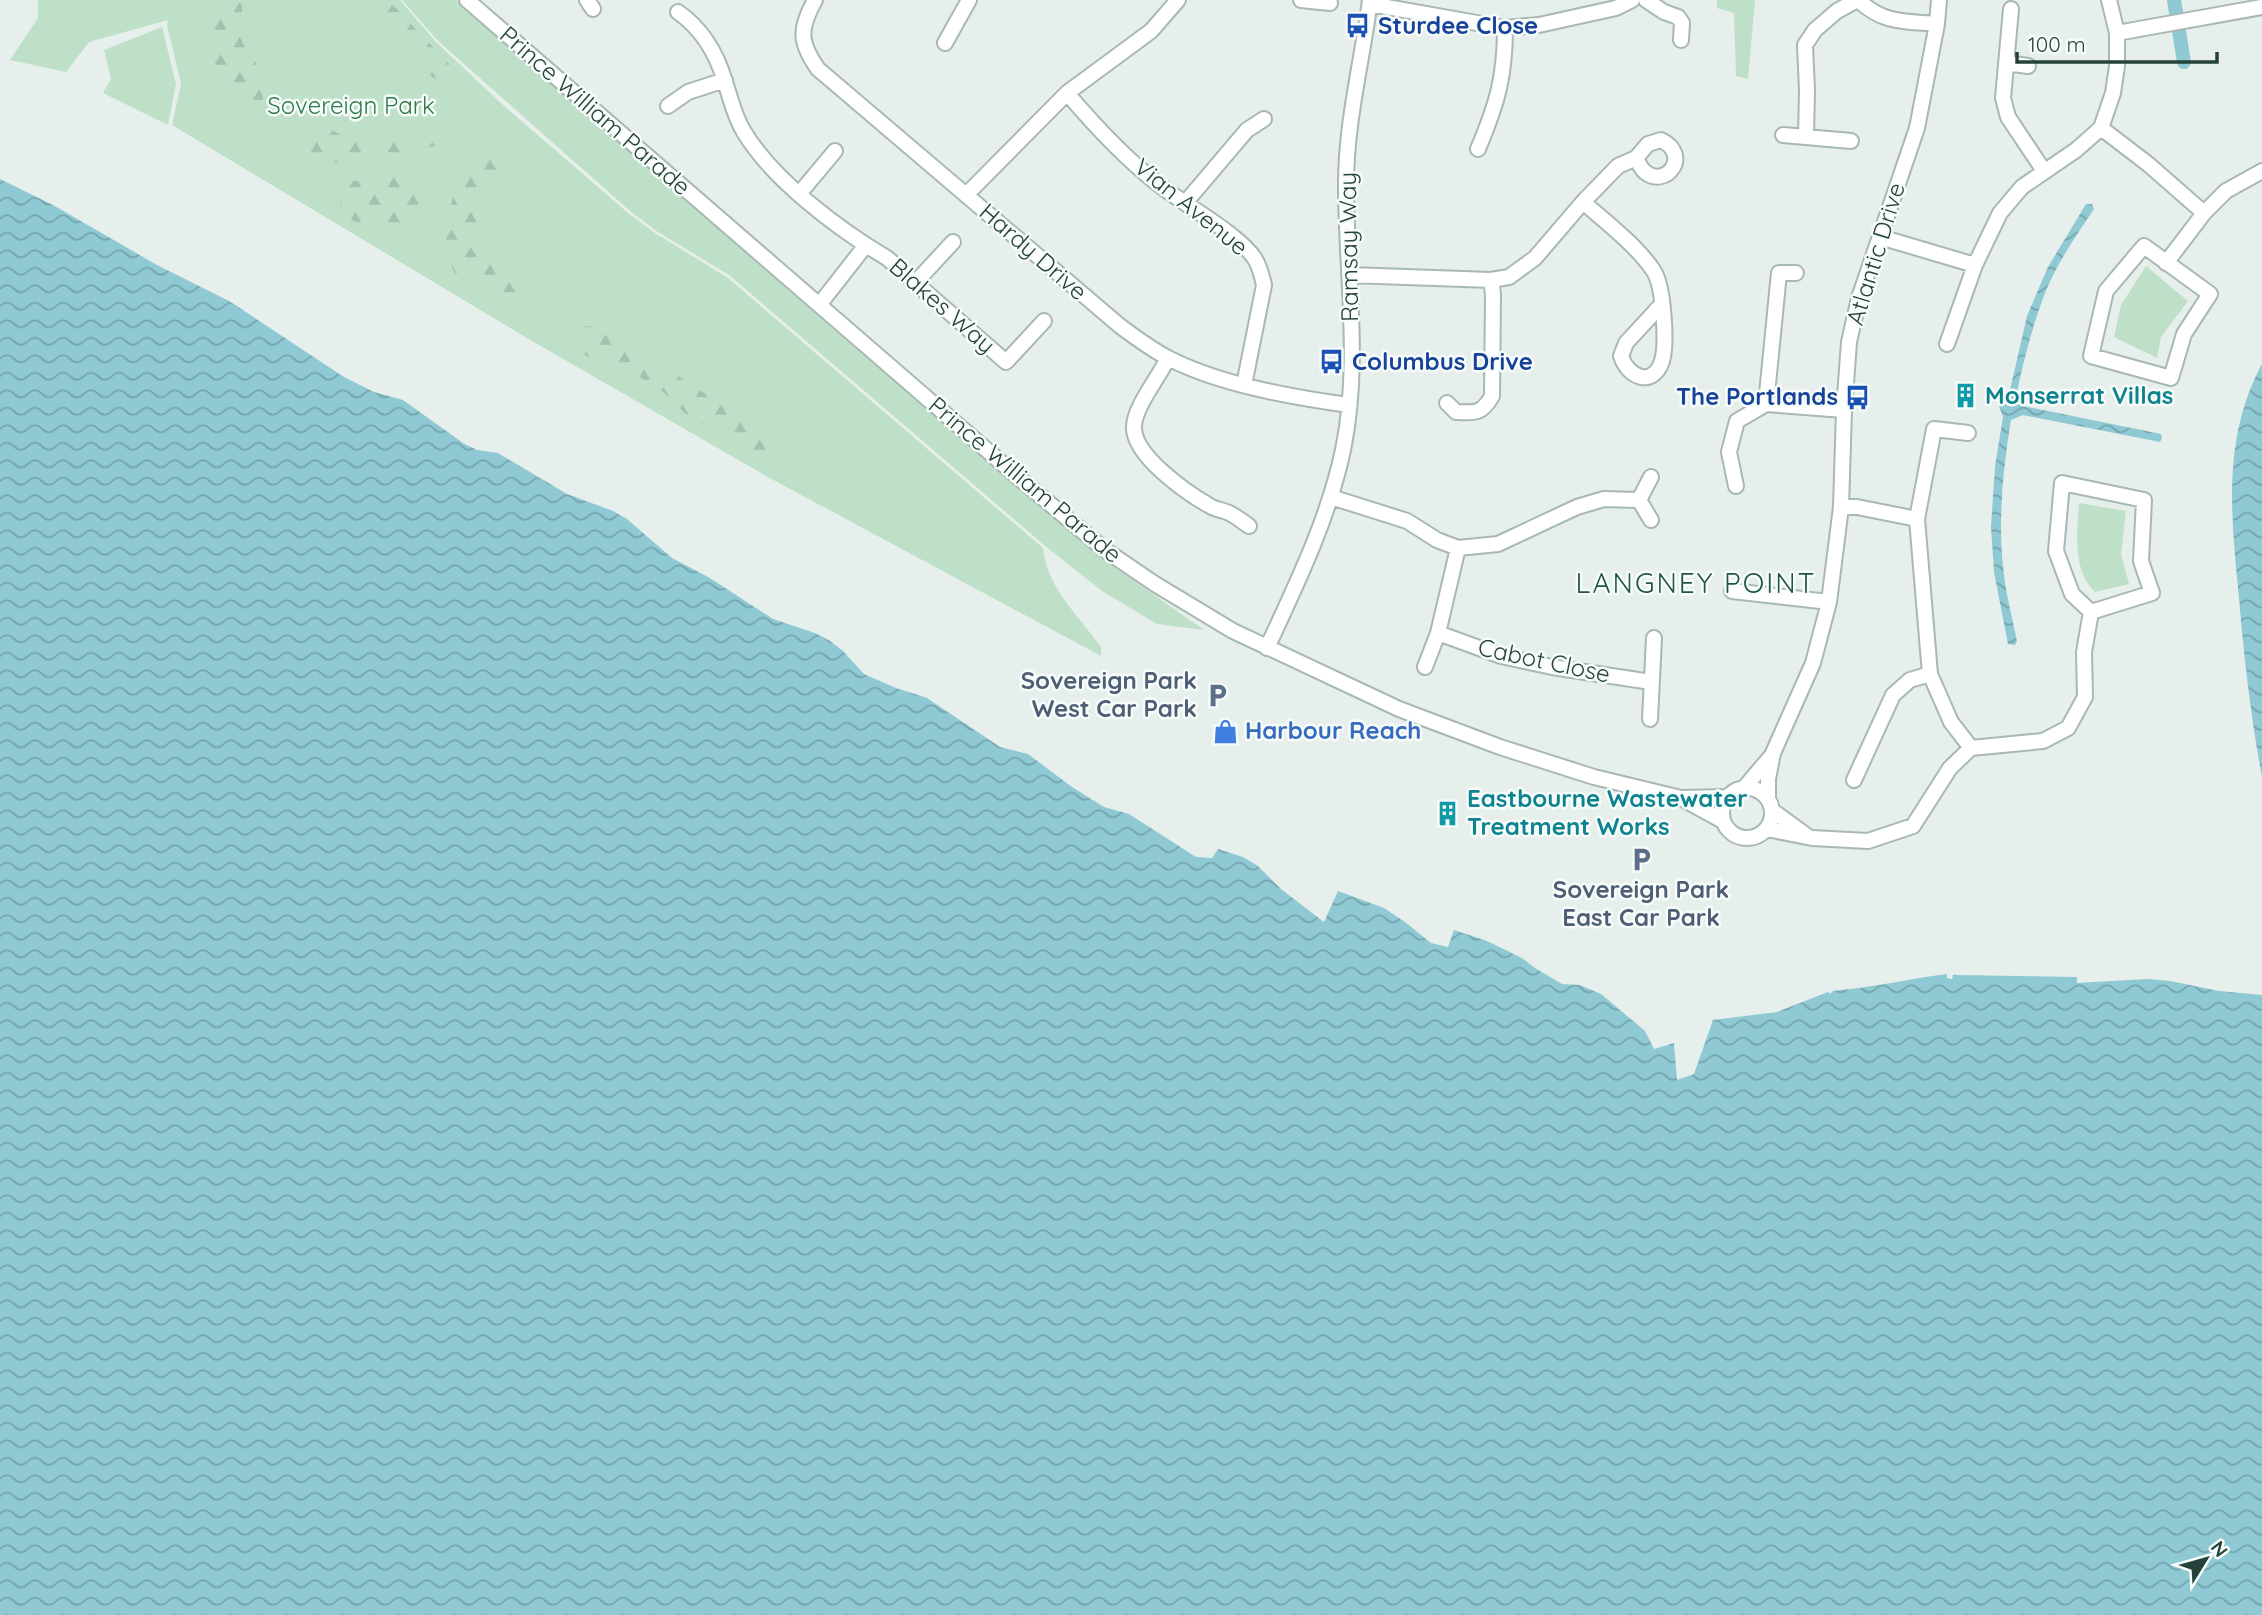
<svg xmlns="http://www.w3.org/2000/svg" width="2262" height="1615" viewBox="0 0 2262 1615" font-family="Quicksand,sans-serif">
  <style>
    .green { fill: #bfe0c8 }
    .forest { fill: url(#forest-firs) }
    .water { fill: url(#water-waves) }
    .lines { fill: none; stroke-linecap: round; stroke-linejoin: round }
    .canal { stroke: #8ec9d4; stroke-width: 14 }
    .minor-casing { stroke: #a8b8b2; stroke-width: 18 }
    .minor { stroke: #fff; stroke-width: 14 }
    .labels { text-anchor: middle; stroke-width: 5; stroke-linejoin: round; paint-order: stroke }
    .transit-label { font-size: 24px; font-weight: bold; fill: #164399; stroke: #f7fbf9; text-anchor: start }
    .park-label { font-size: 24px; fill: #2d7a4b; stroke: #f7fbf9 }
    .street-label { font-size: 24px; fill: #24423a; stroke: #f7fbf9 }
    .culture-label { font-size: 24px; font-weight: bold; fill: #0d838f; stroke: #f7fbf9; text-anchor: start }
    .service-label { font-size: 24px; font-weight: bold; fill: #4e5e75; stroke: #f7fbf9; text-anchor: end }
    .shop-label { font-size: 24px; font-weight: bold; fill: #366cbe; stroke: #f7fbf9; text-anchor: start }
    .quarter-label { font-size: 28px; letter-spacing: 2px; fill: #1f5548; stroke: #f7fbf9 }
  </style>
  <defs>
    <pattern id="forest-firs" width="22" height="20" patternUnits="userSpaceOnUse" patternTransform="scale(1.75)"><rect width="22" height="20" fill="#bfe0c8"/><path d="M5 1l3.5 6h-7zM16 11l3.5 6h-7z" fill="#a4c1ad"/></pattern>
    <pattern id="water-waves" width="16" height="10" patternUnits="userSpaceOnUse" patternTransform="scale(1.75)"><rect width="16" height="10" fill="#8ec9d4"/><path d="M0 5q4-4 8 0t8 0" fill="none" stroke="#74a5ad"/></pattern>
  </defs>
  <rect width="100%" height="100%" fill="#e6efeb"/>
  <path class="green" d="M38,0H400L436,42L503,105L628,213L655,233L728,278L1043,548C1047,588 1079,616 1101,647V656L766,476L532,341L172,125L181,84L167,25L168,20L89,42L66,72L10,60L38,18Z
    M402,0H456L1107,562L1204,630L1157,624L1102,591L1044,545L729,275L658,232L630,211L437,40Z
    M1717,0H1755L1748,79L1736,76L1734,13L1717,8Z
    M162,27L176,84L168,125L103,93L111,79L104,50Z
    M2146,266L2188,301L2161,337L2157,358L2114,337L2121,305Z
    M2079,503L2126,511L2121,554L2129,584L2095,592C2072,570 2077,531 2079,503Z"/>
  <path class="forest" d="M217,0H237L242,5L243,44L264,75L263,101L260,107L253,109L220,76L213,60L210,49L211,15Z
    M368,0H388L453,68L454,80L447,85L432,77L412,48L378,20L375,10Z
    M325,127L350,139L470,134L461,143C416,146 373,163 328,163C319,163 310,160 301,158L302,145Z
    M487,147L498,171L470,238L514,266L525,297L518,310L455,273L443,248L451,226L449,213L453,197L456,190L476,170L474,154L480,148Z
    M411,172L423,180C426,191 423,198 418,207C397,242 373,230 344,216L339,198L341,187L353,181L378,180Z
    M590,326L617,336L779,442L778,451L766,456H758L747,451L716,429L691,419L661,390L626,369L603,365L583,354L574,342L571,333L577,328Z"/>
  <path class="water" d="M0,179L53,205L157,265L229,301L344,377L374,392L403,400L463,443L477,450L498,453L567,494L613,511L627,519L672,558L710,578L773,619L815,633L830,641L843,651L864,674L896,688L927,698L1000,747L1028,754L1072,787L1104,807L1129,814L1196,857L1212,858L1218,849L1243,857L1258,866L1281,889L1324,922L1338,891L1384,908L1405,922L1431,943L1448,947L1454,930L1487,941L1522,958L1535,968L1562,984L1580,985L1601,994L1645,1031L1654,1049L1674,1043L1677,1080L1694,1074L1713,1020L1777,1012L1828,992L1831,994L1832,991C1871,988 1908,979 1947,974V978L1952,979L1953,975L2077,977V983L2147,979L2170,981L2219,991L2262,995V1615H0Z
    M2086,204H2092L2094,209C2076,236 2057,263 2045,293C2032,327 2023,362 2016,397L2023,406L2161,434L2162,438L2160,442L2023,415L2011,420C2003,469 1998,517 2003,566C2005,591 2012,616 2017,641L2015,645L2008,644L1994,572L1991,527L1995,466L2003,417L1999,406L2008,399L2027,316L2048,267Z
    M2262,364V777C2251,718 2244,658 2239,598C2231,517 2222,438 2262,364Z"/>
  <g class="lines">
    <path class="canal" d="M2174,0L2184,62"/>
    <defs>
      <path id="minor" d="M467,0L1019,478L1105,550L1155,584L1233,631L1399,709L1500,747L1594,777L1681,798L1728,797
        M587,0L593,9
        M815,0C799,29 799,42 818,69L1120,326C1136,338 1152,350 1170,359C1222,385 1291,397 1349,405
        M1301,0L1330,3
        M1646,0L1664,12L1678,17L1682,23L1681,40
        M1858,0C1884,24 1904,21 1937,24
        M1370,4L1505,28L1539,25L1616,8L1632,0
        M2011,9L2003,98L2008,117L2044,171
        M678,12C702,29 717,54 725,82C731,99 734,116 744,132C773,180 838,229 887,258L1006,362L1044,321
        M2117,33L2262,7
        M945,43L969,0
        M2006,63L2028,66
        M1067,93C1094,125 1125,158 1158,184C1183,204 1239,234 1255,259C1260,267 1262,276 1264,285L1244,385
        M668,106L688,92L725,80
        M2101,128L2148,164L2204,213
        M1783,135L1851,141
        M1806,136L1807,91L1805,45L1815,30L1837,11L1857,0
        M1478,149C1497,104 1505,77 1505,28
        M799,194L835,151
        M966,195L1067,93L1151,31L1178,0
        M1583,202C1605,221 1637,246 1653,270C1664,285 1667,344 1662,361C1653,388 1628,378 1621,356L1626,343L1662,304
        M1185,203L1247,130L1264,119
        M1880,237L1975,265L2000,213L2022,187L2076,150L2101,128L2113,93L2117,66V33L2109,0
        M2144,246L2210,294L2184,334L2171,378L2091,356L2106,291Z
        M2166,263L2204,213L2226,191L2262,171
        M1349,275L1491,280L1509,277L1535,258L1583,202L1618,166L1636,158L1648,144L1661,140C1692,155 1666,189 1645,172C1641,169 1638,162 1636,158
        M915,283L953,242
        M819,305L866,245
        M1947,344L1975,265
        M1168,358C1159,377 1135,406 1134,426C1132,455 1187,493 1210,506C1216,510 1224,510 1231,514C1237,517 1243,522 1249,526
        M1447,403L1456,412C1475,413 1482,414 1492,396L1493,294L1491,280
        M1766,404L1779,273H1796
        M1968,433L1934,429L1917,519L1930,674L1951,722L1971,748
        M2062,483L2144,500L2141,561L2152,593L2091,612L2072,594L2056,551Z
        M1736,486L1729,452L1737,421L1766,404L1844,410
        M1331,497L1407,521L1437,540L1458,548L1498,544L1577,507L1604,499L1639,500L1651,520
        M1639,500L1651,477
        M1841,507H1857L1917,519
        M1732,591L1829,602
        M1438,633L1501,656L1552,667L1651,682
        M1267,648C1297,583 1328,520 1343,450C1361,363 1346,272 1346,184C1346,122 1362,62 1370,0
        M1425,667L1438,633L1458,548
        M1650,719L1654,638
        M1854,780L1893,695L1910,680L1930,674
        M1722 813a25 25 0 1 1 50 0a25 25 0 1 1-50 0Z
        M1744,788L1773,754
        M1681,798L1723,821
        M1768,800V779L1773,753L1813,663L1829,602L1841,507L1844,410L1849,342L1859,298L1917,128L1937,24L1939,0
        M1773,811L1807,836
        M1767,829L1812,838L1868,841L1913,826L1950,768L1971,748L2043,741L2068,728L2085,697L2084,652L2091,612"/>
    </defs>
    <use href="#minor" class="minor-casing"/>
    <use href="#minor" class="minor"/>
  </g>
  <defs>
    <symbol id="bus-bare" viewBox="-9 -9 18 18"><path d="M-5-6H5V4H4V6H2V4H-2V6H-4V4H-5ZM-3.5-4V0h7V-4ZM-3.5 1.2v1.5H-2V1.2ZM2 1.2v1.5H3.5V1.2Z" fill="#1a4fb4" stroke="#f7fbf9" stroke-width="2.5" paint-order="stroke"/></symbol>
    <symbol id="building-bare" viewBox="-9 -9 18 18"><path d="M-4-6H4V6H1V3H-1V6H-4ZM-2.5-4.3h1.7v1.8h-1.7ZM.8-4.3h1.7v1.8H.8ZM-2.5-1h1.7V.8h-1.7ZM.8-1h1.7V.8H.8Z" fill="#0f9aa8" stroke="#f7fbf9" stroke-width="2.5" paint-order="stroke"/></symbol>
    <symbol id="parking-bare" viewBox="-9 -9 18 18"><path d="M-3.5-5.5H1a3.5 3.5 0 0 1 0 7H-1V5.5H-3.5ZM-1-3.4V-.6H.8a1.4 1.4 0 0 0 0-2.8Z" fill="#5c6f8a" stroke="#f7fbf9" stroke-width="2.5" paint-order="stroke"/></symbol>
    <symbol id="shop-bare" viewBox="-9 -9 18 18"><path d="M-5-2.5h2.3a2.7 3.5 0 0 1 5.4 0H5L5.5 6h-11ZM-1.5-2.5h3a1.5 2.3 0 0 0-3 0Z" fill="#3f7fe0" stroke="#f7fbf9" stroke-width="2.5" paint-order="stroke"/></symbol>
  </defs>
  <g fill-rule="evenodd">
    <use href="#bus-bare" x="1340" y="8" width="35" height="35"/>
    <use href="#bus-bare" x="1314" y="344" width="35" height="35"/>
    <use href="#building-bare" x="1948" y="378" width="35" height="35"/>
    <use href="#bus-bare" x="1840" y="380" width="35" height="35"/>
    <use href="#parking-bare" x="1200" y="678" width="35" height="35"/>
    <use href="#shop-bare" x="1208" y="714" width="35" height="35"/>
    <use href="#building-bare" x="1430" y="796" width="35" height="35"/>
    <use href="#parking-bare" x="1624" y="842" width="35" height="35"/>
  </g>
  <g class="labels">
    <g class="transit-label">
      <text x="1378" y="34">Sturdee Close</text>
      <text x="1352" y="370">Columbus Drive</text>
      <text x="1838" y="405" text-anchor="end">The Portlands</text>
    </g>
    <g class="park-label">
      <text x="351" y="114">Sovereign Park</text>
    </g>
    <g class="street-label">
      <text transform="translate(595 111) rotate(41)" y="8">Prince William Parade</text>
      <text transform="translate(1191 207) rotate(39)" y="8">Vian Avenue</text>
      <text transform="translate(1349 247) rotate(-91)" y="8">Ramsay Way</text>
      <text transform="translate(1033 252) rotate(41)" y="8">Hardy Drive</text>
      <text transform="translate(1876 254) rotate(-73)" y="8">Atlantic Drive</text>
      <text transform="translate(942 306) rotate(41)" y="8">Blakes Way</text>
      <text transform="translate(1025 480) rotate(40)" y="8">Prince William Parade</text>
      <text transform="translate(1544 661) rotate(12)" y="8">Cabot Close</text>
    </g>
    <g class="culture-label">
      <text x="1985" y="404">Monserrat Villas</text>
      <text x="1467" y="807">Eastbourne Wastewater<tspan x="1467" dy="28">Treatment Works</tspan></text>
    </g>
    <g class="service-label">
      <text x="1197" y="689">Sovereign Park<tspan x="1197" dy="28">West Car Park</tspan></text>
      <text x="1641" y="898" text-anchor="middle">Sovereign Park<tspan x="1641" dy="28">East Car Park</tspan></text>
    </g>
    <g class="shop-label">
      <text x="1245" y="739">Harbour Reach</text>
    </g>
    <g class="quarter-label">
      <text x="1696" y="593">LANGNEY POINT</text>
    </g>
  </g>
  <g transform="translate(2206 1559) rotate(53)" stroke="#f7fbf9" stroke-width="5" paint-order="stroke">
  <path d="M0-5L12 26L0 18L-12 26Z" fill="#24423a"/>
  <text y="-10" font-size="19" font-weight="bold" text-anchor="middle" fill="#24423a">N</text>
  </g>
  <path d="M2017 52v10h200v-10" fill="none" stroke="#24423a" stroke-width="3.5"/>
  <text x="2028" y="52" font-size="21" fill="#24423a" stroke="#f7fbf9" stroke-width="5" paint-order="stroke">100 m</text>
</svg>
